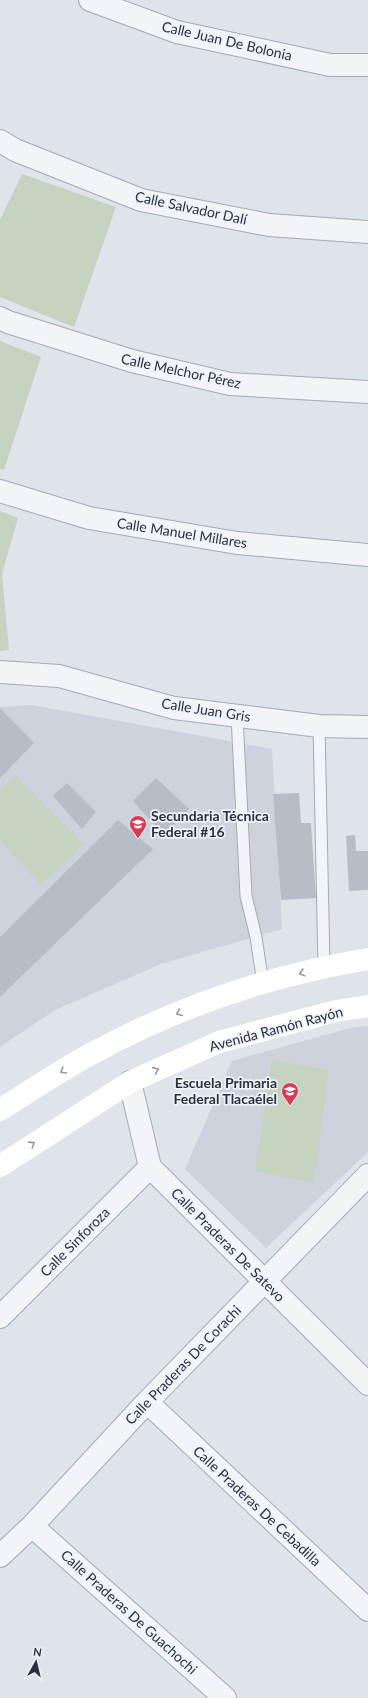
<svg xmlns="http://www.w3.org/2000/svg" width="368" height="1698" viewBox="0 0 368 1698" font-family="Lato,sans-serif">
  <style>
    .built { fill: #cdd2dc }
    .green { fill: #c5d4c0 }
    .building { fill: #b6bdc7 }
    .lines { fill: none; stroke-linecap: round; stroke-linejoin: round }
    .service-casing { stroke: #a4aab4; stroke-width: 13 }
    .minor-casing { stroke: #a4aab4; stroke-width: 24 }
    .service { stroke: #f2f4f8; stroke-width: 11 }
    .minor { stroke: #f2f4f8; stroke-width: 22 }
    .secondary { stroke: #fff; stroke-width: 22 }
    .oneway { stroke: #9398a0 }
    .labels { text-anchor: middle; stroke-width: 3.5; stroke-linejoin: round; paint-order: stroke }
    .street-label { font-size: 14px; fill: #273142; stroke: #eff2f7 }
    .poi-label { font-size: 14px; font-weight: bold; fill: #273142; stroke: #eff2f7; text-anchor: start }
  </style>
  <rect width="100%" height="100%" fill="#dfe3ea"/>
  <path class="built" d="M32,705L272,749L282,929L161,964L55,1010L0,1047V707Z
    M368,1026V1152L266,1248L185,1169L232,1061L354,1027Z"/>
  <path class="green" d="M22,174L116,207L74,327L0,297V220Z
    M0,341L41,357L4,470L0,469Z
    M0,511L18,518L2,574L9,650L0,651Z
    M15,776L84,844L41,885L0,840V790Z
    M272,1060L329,1070L314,1183L255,1171Z"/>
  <path class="building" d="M0,708L34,743L0,778Z
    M156,778L189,809L164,835L133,801Z
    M67,783L96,812L82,829L53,796Z
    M299,793L301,823H311L316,898L281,900L273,794Z
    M118,820L153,849L0,997V937Z
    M355,835L356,851H368V890L349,891L346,836Z"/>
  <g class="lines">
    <defs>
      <path id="service" d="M237,716L246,896L256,937L263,984
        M319,726L324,966"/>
      <path id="minor" d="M90,0L177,32L330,65H368
        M0,141L15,150L141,200L269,225L368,232
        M0,318L8,322L132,361L230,384L368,392
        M0,491L89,518L237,543L368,555
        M0,672L59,676L174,708L319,726L368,727
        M130,1082L150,1167L368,1384
        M0,1317L150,1167
        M147,1402L368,1610
        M32,1526L225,1698
        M0,1556L32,1526L147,1402L368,1175"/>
    </defs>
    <use href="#service" class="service-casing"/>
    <use href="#minor" class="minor-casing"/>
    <use href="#service" class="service"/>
    <use href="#minor" class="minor"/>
    <path class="secondary" d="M0,1110C30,1091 60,1071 91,1054C177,1007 271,975 368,959
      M0,1166L130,1082L219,1042L336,1011L368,1006"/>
  </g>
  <defs><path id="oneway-chevron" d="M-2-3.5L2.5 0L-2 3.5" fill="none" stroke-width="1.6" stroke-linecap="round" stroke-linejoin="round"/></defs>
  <g class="oneway">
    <use href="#oneway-chevron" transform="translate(302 973) rotate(165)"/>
    <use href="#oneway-chevron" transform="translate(179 1013) rotate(157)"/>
    <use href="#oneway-chevron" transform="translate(156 1070) rotate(-24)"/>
    <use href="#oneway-chevron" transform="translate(63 1071) rotate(149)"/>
    <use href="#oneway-chevron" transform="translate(32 1144) rotate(-33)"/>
  </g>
  <defs>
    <symbol id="school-pin" viewBox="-11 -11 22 30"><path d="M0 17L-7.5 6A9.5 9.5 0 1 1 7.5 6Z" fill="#d73c55" stroke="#eff2f7"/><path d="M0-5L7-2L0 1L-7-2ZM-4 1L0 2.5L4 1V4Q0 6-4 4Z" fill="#fff"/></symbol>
  </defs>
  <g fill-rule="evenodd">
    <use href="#school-pin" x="128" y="814" width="20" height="27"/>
    <use href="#school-pin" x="280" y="1081" width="20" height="27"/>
  </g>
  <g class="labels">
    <g class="street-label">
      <text transform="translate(227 41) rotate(13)" y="5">Calle Juan De Bolonia</text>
      <text transform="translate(191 208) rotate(12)" y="5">Calle Salvador Dalí</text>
      <text transform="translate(181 371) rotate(12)" y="5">Calle Melchor Pérez</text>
      <text transform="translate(182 533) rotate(9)" y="5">Calle Manuel Millares</text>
      <text transform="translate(206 710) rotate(9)" y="5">Calle Juan Gris</text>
      <text transform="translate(276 1029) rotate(-15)" y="5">Avenida Ramón Rayón</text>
      <text transform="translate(75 1242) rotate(-45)" y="5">Calle Sinforoza</text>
      <text transform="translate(228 1245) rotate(45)" y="5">Calle Praderas De Satevo</text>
      <text transform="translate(183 1365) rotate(-46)" y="5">Calle Praderas De Corachi</text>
      <text transform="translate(257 1506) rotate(43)" y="5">Calle Praderas De Cebadilla</text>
      <text transform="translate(129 1612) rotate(42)" y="5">Calle Praderas De Guachochi</text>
    </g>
    <g class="poi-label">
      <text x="151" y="821">Secundaria Técnica<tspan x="151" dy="16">Federal #16</tspan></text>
      <text x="277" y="1088" text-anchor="end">Escuela Primaria<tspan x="277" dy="16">Federal Tlacaélel</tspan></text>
    </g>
  </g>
  <g transform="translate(36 1662) rotate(8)" stroke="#eff2f7" stroke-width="3" paint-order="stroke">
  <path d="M0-3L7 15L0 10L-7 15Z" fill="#273142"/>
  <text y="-6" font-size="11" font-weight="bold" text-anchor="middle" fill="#273142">N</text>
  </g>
</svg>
